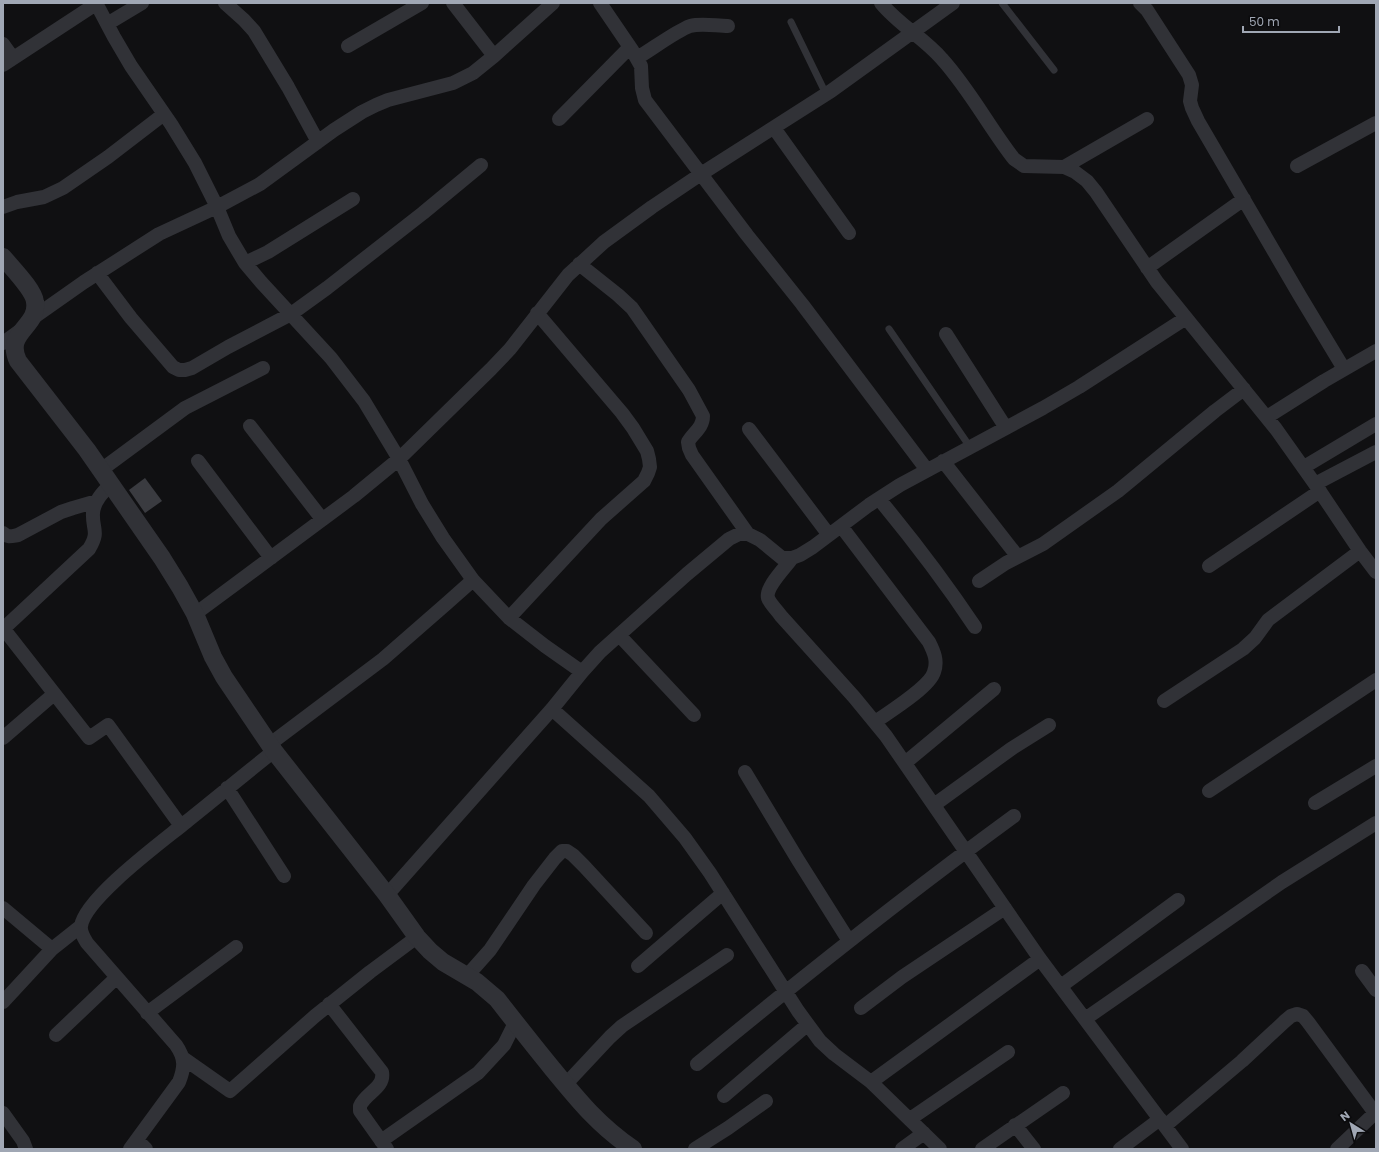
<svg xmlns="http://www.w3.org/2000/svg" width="1379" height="1152" viewBox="0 0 1379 1152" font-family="Poppins,sans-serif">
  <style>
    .building { fill: #3a3b40 }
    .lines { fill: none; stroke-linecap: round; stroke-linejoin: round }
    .service { stroke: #313237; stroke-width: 7 }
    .minor { stroke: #313237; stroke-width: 14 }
    .tertiary { stroke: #313237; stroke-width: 18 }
  </style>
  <rect width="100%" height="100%" fill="#101012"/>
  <path class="building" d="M145,478L162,501L145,513L129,490Z"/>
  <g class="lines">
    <path class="service" d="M1002,3L1054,70
      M791,22L826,94
      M889,329L970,447"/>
    <path class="minor" d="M96,3L114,37L131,66L171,124L195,163L217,207L229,236L245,263L261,282L331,358L364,401L399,459L422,504L443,538L473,580L509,618L545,646L582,672
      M225,3L244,20L254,31L288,87L318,142
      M453,3L494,56
      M600,3L632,50L641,66L642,88L645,100L747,235L802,304L927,470
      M881,3C899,25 924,38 942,59C970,90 989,127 1014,159L1024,166L1064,167L1075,172L1087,181L1096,192L1157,282L1276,429L1315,484L1360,551L1376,572
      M1140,3L1147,10L1189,75L1192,85L1190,101L1192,108L1198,121L1300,296L1344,369
      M107,24L142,3
      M3,44L13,58
      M348,46L422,3
      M637,58C651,50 676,31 690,26C702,23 716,26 728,26
      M3,65L96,4
      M559,119L630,47
      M774,128L849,233
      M1297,166L1376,123
      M1064,167L1147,119
      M3,207L17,202L44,197L63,188L108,157L164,114
      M245,263L268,252L353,199
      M579,264L618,295L632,308L689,390L703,416C703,428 693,433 688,442L689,448L692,455L748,534
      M1147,268L1244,199
      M97,273L131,318L173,367L179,370H185L192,368L228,347L291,314L327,288L423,213L481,165
      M30,320L84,282L159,234L217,207L260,184L334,130L362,112L376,105L388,100L453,83L473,73L494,56L553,3
      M946,334L1006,428
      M3,343L21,330
      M1267,417L1324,381L1376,351
      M250,426L322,519
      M749,429L829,535
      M198,461L271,558
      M943,461L1018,557
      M1304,467L1376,424
      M101,470L185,408L263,368
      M1315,484L1376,452
      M879,499C913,540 945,582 975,627
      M841,526L929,642C934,652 938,661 934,672C930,687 889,712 875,722
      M3,533C8,538 12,536 18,535L61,512L73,508L97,501
      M792,558C786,567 765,587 768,598C770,604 777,610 781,616L854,697L886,736L1040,959L1182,1149
      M1209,566L1320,491
      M979,581L1006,563L1043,544L1118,491L1215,411L1244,389
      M195,614L354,496L399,459L491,369L510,349L568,275L604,242L652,207L701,174L831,91L953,3
      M509,618L601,519L644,481L648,473L650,467L649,459L647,451L633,428L622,413L537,313
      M3,628L89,738L108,725L181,826
      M3,629L89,549C100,531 92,530 93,513C94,501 103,492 111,484
      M619,635L694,715
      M1164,701L1243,649L1255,638L1268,620L1360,551
      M552,709L649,796L685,838L710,873L798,1011L820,1041L834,1054L871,1082L940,1149
      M3,738L54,694
      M270,744L383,659L446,604L473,580
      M905,763L994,689
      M745,772L798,860L849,941
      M227,788L284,876
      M1209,791L1376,680
      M1315,803L1376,766
      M934,805L1011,749L1049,725
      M387,895L552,709L582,672L600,652L687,574L729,539L739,534H748L760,540L782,558H792L800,555L813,547L869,505L900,485L1043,408L1079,387L1186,318
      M3,908L52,949
      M638,966L723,893
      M1362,971L1376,990
      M466,977L490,950L534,885L555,858L562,851H567L573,855L584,866L646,933
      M1061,986L1178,900
      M3,1002L52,949L81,926
      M329,1004L382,1072C385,1088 365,1093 360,1106V1111L387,1149
      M861,1008L902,977L1005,908
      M147,1013L236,947
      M1085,1019L1282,882L1376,823
      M56,1035L116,978
      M183,1058L230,1091L315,1016L370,972L417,937
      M697,1064C800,979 906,895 1014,816
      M871,1082L1040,959
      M565,1085L610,1037L622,1026L727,955
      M724,1096L807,1025
      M3,1113L23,1141L26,1149
      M910,1119L1008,1052
      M1015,1125L1034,1149
      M1165,1126L1242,1061L1285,1021L1291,1016L1297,1014L1303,1016L1308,1022L1375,1113
      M137,1140L146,1149
      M381,1141L478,1073L504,1045L515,1023
      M130,1149L179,1082C185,1067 185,1058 176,1045L87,943C84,938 80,932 81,926C85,898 163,841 186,822C216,798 245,774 274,751
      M695,1149L728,1128L766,1101
      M902,1149L924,1133
      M982,1149L1063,1093
      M1120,1149L1160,1119
      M1337,1149L1376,1112"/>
    <path class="tertiary" d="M3,257C11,267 34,290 35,302C39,327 4,332 18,361L87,450L162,558L180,587L195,614L213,657L224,677L274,751L387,895L417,937L430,951L443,962L477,982L497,999C515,1022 533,1045 551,1067C578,1100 598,1125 633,1149"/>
  </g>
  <rect width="1379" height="1152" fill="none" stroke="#a0a7b4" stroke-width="8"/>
  <g transform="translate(1351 1124) rotate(323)" stroke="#0b0b0d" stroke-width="3" paint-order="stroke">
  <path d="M0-3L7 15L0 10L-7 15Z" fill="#a0a7b4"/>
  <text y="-6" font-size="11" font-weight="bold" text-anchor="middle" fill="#a0a7b4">N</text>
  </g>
  <path d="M1243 26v6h96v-6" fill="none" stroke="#a0a7b4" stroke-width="2"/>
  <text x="1249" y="26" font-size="12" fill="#a0a7b4" stroke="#0b0b0d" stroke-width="3" paint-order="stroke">50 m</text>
</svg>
